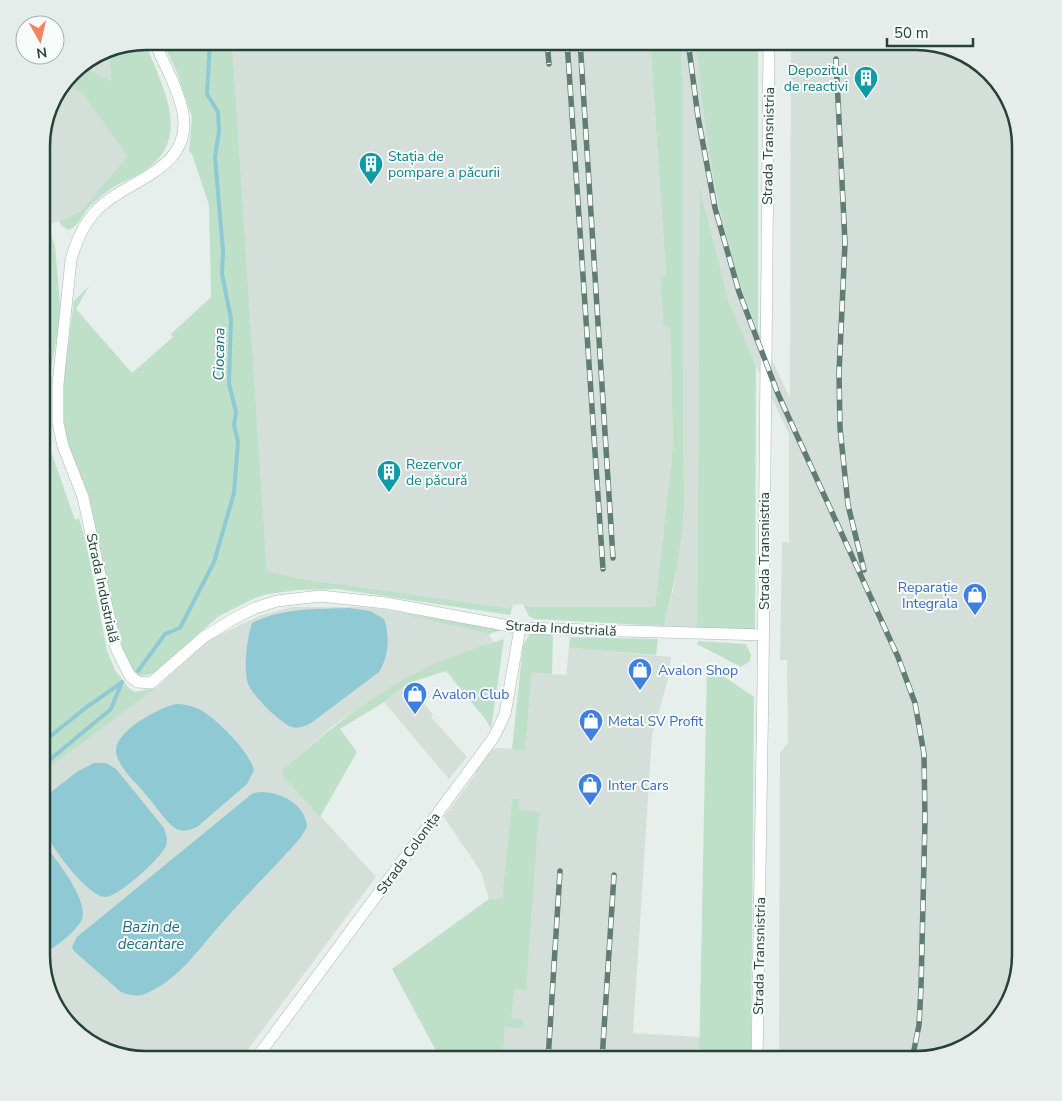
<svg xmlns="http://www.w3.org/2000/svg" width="1062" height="1101" viewBox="0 0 1062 1101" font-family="'Nunito Sans',sans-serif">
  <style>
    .built { fill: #d4dfda }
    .green { fill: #bfe0c8 }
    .water { fill: #8ec9d4 }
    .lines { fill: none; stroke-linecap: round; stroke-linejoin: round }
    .stream { stroke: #8ec9d4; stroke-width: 4 }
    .minor-casing { stroke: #a8b8b2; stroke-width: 12 }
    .minor { stroke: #fff; stroke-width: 11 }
    .rail-casing { stroke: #5f7d75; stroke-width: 5.5 }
    .rail { stroke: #f7fbf9; stroke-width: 4; stroke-dasharray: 11; stroke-linecap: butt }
    .labels { text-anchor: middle; stroke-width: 4; stroke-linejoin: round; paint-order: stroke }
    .culture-label { font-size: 14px; fill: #0d838f; stroke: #f7fbf9; text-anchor: start }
    .street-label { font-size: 14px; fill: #24423a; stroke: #f7fbf9 }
    .shop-label { font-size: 14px; fill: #366cbe; stroke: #f7fbf9; text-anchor: start }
    .water-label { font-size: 15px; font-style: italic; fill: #1c6f80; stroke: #f7fbf9 }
    .rim { fill: none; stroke: #24423a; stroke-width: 2.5 }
  </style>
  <rect width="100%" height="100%" fill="#e6efeb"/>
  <path class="built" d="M232,41H650L666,276L660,277L663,324L670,327L673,445L655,608L530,607L523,604L513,605L508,608L303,579L267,571Z
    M680,41H696L709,150L744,300L790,398L791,41H922L962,52L995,77L1013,106L1021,146V955L1010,1001L985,1034L956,1052L916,1060H779L780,753L788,742L787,660H780L782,542H789V434L747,347L729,302L701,191L697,628L664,626L674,587L684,505L683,80Z
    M106,49H109L111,81L80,65Z
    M63,85L82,93L127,156L81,211L51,224L52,237L41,238V139L52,100Z
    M292,607H362L380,609L489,634L493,642L441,662L387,689L333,726L283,769L284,776L376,877L240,1060H146L100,1049L67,1024L49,995L41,955V774L156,688L207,641L259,616Z
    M569,648L671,657L668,679L652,735L633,1033L700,1037L699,1060H503L519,799H512L502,900L489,899L481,872L444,817L476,774L474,771L490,750L498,748L525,749L532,673L566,675Z
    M408,683L433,715L431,717L467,757L449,779L384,702Z"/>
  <path class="green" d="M145,41C158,80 192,131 152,165C140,176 122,181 109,190C103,195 96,200 91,205C82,214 81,224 69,230L62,226L59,221L81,211L127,156L82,93L63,85L80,65L111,81L109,49Z
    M162,41H232L267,571L303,579L508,608L513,605L510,615L337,589L298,590L269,594L257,597L219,616L153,674L139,676L129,665L120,641L89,497L68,445L62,413L63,387L74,301L89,286L76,309L132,373L173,337L171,334L211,297L209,205L192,154L189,151L192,117L176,70Z
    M650,41H680L683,80L684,505C682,547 674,586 664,626L534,619L529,616L523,604L530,607H655L673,445L670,328L663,324L660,277L666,275Z
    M696,41H758V332C719,243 705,137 696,41Z
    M700,188L729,302L756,366L755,630L697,628Z
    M52,237L55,246L61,316L41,421V238Z
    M41,432L45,434L75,520L79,518L87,547L107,651L115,670L128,687L134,692L156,688L41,774Z
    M380,609L502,630L489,634Z
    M530,634L553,635L552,674L532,673L525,750L512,749L523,645Z
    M570,637L658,639L656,655L569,648Z
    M504,639L491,729L486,720L446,671L408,683L384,702L340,729L357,752L320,817L283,776V769C316,741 349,713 386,690C419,668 466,650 504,639Z
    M698,641L746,644L751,655L750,661L741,667L697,644Z
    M707,665L754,697L751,1060H699Z
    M512,799H519V810L539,812L526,990L514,989L511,1019L523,1020V1028L505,1027L503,1060H441L392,969L489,899H502Z"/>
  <path class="water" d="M349,608L370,611L384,619C390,636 389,656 379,672L311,723C305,726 299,729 292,727C281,724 253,696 248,684C243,669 247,638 252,623C282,608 316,609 349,608Z
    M176,704C184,704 192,706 199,709C216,718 250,752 254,770L247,784L197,827C190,830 183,833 175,828C165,821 156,806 147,796C138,784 118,768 116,752C114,731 159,708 176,704Z
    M94,763H106L116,769L164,828C166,834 168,840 166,846C161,858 119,896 106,897C88,898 47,842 42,825C40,819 41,806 42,799L78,771Z
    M261,792C280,792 306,804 307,827L301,837C275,867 246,895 220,925C198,950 179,979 147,993C138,997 131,996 121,992L74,951L72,947L77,937L253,793Z
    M41,840C53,856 94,904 80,923C70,937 54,947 41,956Z"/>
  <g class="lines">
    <path class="stream" d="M138,671L165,634L180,628L214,562L234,493L238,442L234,425L236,412L229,384L231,319L222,274L223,251L215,157L219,131L218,112L207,94L210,41
      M41,744L84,709L121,683
      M41,767L111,709L122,682"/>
    <defs>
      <path id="minor" d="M154,41C164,64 178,88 183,113C193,171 126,179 97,210C83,224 76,242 71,260L58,384V423L63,446L83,497L116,648L130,676L138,682L151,683L204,637L235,618L255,608L277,601L320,596L386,603L520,628L764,635
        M255,1060L494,737L505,714L520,628
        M757,1060L763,683L769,41"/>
    </defs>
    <use href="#minor" class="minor-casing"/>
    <use href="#minor" class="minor"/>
    <defs>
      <path id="rail" d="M547,41L549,64
        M567,41L603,569
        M580,41L613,558
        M688,41L698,117L715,208L739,292L778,394L898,657L915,703L924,754L925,820L921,988L919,1025L912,1060
        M836,59L845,243L839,373L840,428L848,505L864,570
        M548,1060L560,871
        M602,1060L614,875"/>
    </defs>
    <use href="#rail" class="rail-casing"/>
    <use href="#rail" class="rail"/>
  </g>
  <defs>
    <symbol id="building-pin" viewBox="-11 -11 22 30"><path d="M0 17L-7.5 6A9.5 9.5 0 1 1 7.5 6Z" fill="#0f9aa8" stroke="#f7fbf9"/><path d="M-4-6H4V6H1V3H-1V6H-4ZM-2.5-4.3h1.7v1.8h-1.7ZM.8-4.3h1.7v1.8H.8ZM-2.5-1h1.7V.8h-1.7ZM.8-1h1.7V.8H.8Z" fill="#fff"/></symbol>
    <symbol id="shop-pin" viewBox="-11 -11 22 30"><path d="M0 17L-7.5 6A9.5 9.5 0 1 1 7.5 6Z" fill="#3f7fe0" stroke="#f7fbf9"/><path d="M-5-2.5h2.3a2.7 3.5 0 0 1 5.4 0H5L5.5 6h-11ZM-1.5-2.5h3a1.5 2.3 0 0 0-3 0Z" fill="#fff"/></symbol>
  </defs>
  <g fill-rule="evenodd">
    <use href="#building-pin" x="852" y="64" width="28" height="38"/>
    <use href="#building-pin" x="357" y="150" width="28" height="38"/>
    <use href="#building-pin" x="375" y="458" width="28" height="38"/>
    <use href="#shop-pin" x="961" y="581" width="28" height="38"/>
    <use href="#shop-pin" x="626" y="656" width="28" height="38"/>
    <use href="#shop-pin" x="401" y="680" width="28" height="38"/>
    <use href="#shop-pin" x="577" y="707" width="28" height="38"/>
    <use href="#shop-pin" x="576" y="771" width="28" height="38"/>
  </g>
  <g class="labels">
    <g class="culture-label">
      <text x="848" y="75" text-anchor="end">Depozitul<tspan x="848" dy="16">de reaсtivi</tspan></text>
      <text x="388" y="161">Stația de<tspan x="388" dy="16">pompare a păcurii</tspan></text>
      <text x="406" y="469">Rezervor<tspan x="406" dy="16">de păcură</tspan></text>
    </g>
    <g class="street-label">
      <text transform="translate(768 146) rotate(-89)" y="5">Strada Transnistria</text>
      <text transform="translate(764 551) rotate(-90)" y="5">Strada Transnistria</text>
      <text transform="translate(103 588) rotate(78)" y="5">Strada Industrială</text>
      <text transform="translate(561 628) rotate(3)" y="5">Strada Industrială</text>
      <text transform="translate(408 853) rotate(-54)" y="5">Strada Colonița</text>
      <text transform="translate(759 956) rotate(-89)" y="5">Strada Transnistria</text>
    </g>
    <g class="shop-label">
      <text x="958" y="592" text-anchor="end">Reparație<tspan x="958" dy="16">Integrala</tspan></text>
      <text x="658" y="675">Avalon Shop</text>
      <text x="432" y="699">Avalon Club</text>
      <text x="608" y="726">Metal SV Profit</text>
      <text x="608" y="790">Inter Cars</text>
    </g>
    <g class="water-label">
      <text transform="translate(219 354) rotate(-89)" y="5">Ciocana</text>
      <text x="151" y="932">Bazin de<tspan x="151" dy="17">decantare</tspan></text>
    </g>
  </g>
  <path d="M0 0H1062V1101H0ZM146 50H916A96 96 0 0 1 1012 146V955A96 96 0 0 1 916 1051H146A96 96 0 0 1 50 955V146A96 96 0 0 1 146 50Z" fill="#e6ecea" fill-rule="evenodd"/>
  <path class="rim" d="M146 50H916A96 96 0 0 1 1012 146V955A96 96 0 0 1 916 1051H146A96 96 0 0 1 50 955V146A96 96 0 0 1 146 50Z"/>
  <g transform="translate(40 40) rotate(172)"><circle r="24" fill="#f7fbf9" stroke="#a3b1ad"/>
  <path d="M0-4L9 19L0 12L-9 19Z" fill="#f4845f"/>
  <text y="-8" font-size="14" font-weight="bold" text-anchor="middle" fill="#24423a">N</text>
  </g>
  <path d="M887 38v8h86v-8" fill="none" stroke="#24423a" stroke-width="2.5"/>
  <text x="894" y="38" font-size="15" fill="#24423a" stroke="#f7fbf9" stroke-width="4" paint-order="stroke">50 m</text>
</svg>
